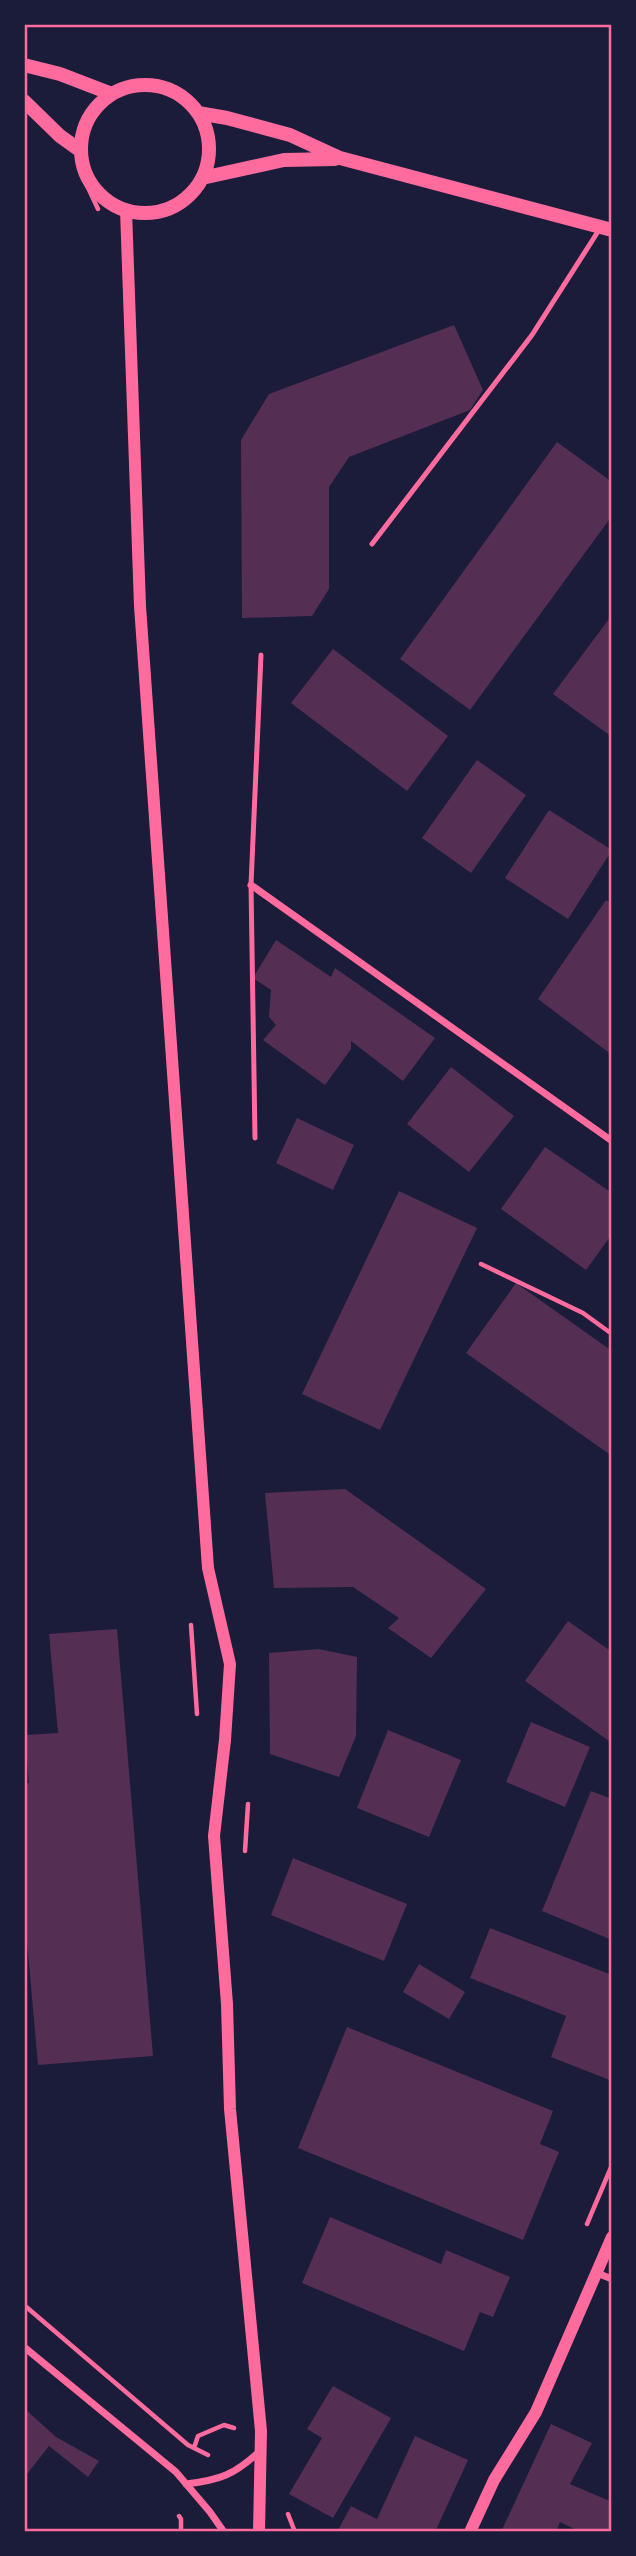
<svg xmlns="http://www.w3.org/2000/svg" width="636" height="2556" viewBox="0 0 636 2556" font-family="'Noto Sans',sans-serif">
  <style>
    .building { fill: #542f53 }
    .lines { fill: none; stroke-linecap: round; stroke-linejoin: round }
    .path { stroke: #ff6b9d; stroke-width: 4.5 }
    .service { stroke: #ff6b9d; stroke-width: 5 }
    .minor { stroke: #ff6b9d; stroke-width: 7 }
    .tertiary { stroke: #ff6b9d; stroke-width: 12 }
    .secondary { stroke: #ff6b9d; stroke-width: 14 }
    .neatline { fill: none; stroke: #ff6b9d; stroke-width: 2.5 }
  </style>
  <rect width="100%" height="100%" fill="#1b1b3a"/>
  <path class="building" d="M454,325L483,390L470,410L349,457L329,487V589L312,616L242,618L241,440L269,394Z
    M557,442L612,482V516L470,710L400,659Z
    M612,615V737L553,694Z
    M333,649L448,736L407,791L291,703Z
    M477,760L526,795L471,873L422,838Z
    M549,810L612,850L568,919L505,878Z
    M606,900L612,904V1055L538,999Z
    M276,940L331,977L335,968L435,1038L403,1081L351,1041V1049L325,1085L263,1040L276,1025L269,1017L271,990L253,978Z
    M451,1067L514,1116L469,1172L407,1124Z
    M297,1118L354,1145L333,1190L276,1163Z
    M545,1147L612,1193V1234L586,1270L501,1209Z
    M399,1191L477,1228L380,1430L302,1394Z
    M516,1283L612,1351V1456L466,1353Z
    M345,1489L486,1589L431,1658L388,1628L399,1618L353,1587L274,1588L265,1493Z
    M568,1621L612,1652V1737L609,1741L525,1681Z
    M117,1629L153,2056L38,2065L24,1907V1784L29,1783L25,1735L58,1733L49,1634Z
    M319,1649L357,1657L356,1736L339,1777L270,1754L269,1653Z
    M531,1722L590,1747L565,1807L506,1782Z
    M388,1730L461,1760L429,1837L357,1808Z
    M591,1791L612,1799V1940L542,1911Z
    M293,1858L407,1904L384,1961L271,1915Z
    M490,1928L612,1975V2081L551,2057L566,2016L470,1978Z
    M419,1964L465,1992L449,2019L403,1992Z
    M347,2027L553,2111L540,2144L559,2152L523,2240L298,2148Z
    M330,2217L441,2264L446,2250L510,2277L493,2317L480,2312L464,2351L302,2283Z
    M333,2386L391,2418L333,2518L289,2494L322,2438L307,2429Z
    M24,2408L56,2437L99,2461L88,2477L49,2446L24,2478Z
    M551,2424L592,2443L570,2484L612,2502V2532H580L560,2522L556,2532H501Z
    M415,2436L468,2460L435,2532H337L351,2506L377,2519Z"/>
  <g class="lines">
    <path class="path" d="M84,179L98,209
      M481,1264L583,1313L612,1334
      M191,1625L197,1714
      M245,1851L248,1804
      M587,2224L612,2165
      M24,2305L188,2445L208,2455
      M194,2448L198,2436L224,2425L234,2428
      M288,2514L295,2532
      M179,2516L181,2519V2532"/>
    <path class="service" d="M372,544L532,335L599,230
      M255,1138L251,885L261,655"/>
    <path class="minor" d="M251,885L612,1141
      M597,2273L612,2279
      M24,2347L176,2472L210,2512L224,2532
      M186,2484C220,2480 234,2475 260,2451"/>
    <path class="tertiary" d="M126,210L140,606L208,1568L230,1664L225,1740L214,1836L227,2004L230,2109L261,2431L259,2532
      M470,2532L494,2480L536,2412L612,2237"/>
    <path class="secondary" d="M24,65L60,74L112,94
      M81 149a64 64 0 1 1 128 0a64 64 0 1 1-128 0Z
      M24,101L60,136L81,151
      M198,113L227,118L290,135L340,158L612,230
      M202,178L284,160L335,159"/>
  </g>
  <rect width="636" height="2556" fill="none" stroke="#1b1b3a" stroke-width="52"/>
  <rect x="26" y="26" width="584" height="2504" class="neatline"/>
</svg>
